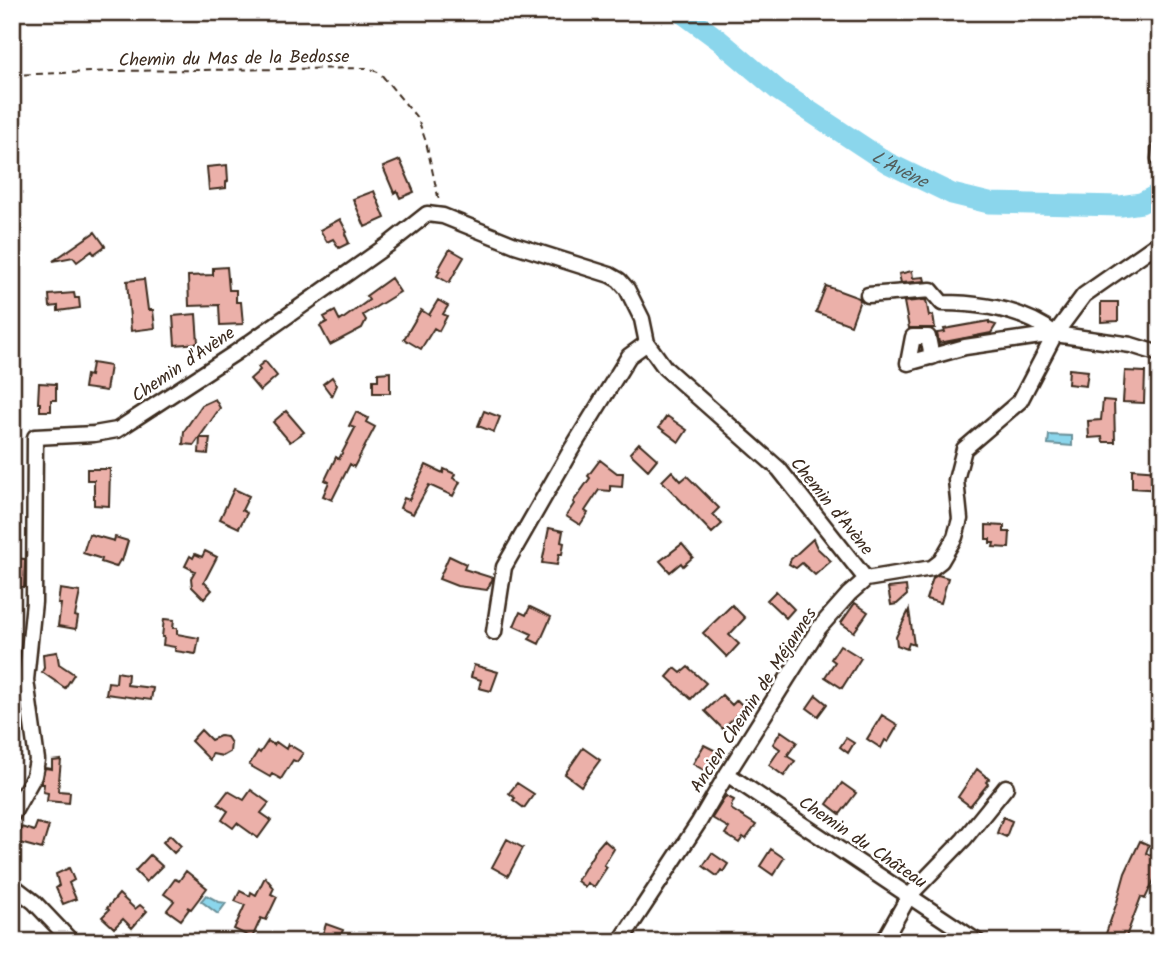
<svg xmlns="http://www.w3.org/2000/svg" width="1172" height="954" viewBox="0 0 1172 954" font-family="Kalam,sans-serif">
  <style>
    .water { fill: #8bd6ec; stroke: #6b919a; stroke-width: 2 }
    .lines { fill: none; stroke-linecap: round; stroke-linejoin: round }
    .river { stroke: #8bd6ec; stroke-width: 21 }
    .building { fill: #ebb0a9; stroke: #3b2a1e; stroke-width: 2 }
    .minor-casing { stroke: #3b2a1e; stroke-width: 19 }
    .path { stroke: #3b2a1e; stroke-width: 2; stroke-dasharray: 7 5; stroke-linecap: butt }
    .minor { stroke: #fff; stroke-width: 14 }
    .labels { text-anchor: middle; stroke-width: 5; stroke-linejoin: round; paint-order: stroke }
    .street-label { font-size: 18px; fill: #3b2a1e; stroke: #fff }
    .water-label { font-size: 19px; font-style: italic; fill: #535e5c; stroke: #fff }
  </style>
  <rect width="100%" height="100%" fill="#fff"/>
  <filter id="ink" filterUnits="userSpaceOnUse"><feTurbulence type="fractalNoise" baseFrequency=".0143" numOctaves="2"/><feDisplacementMap in="SourceGraphic" scale="14" xChannelSelector="R" yChannelSelector="G"/><feConvolveMatrix kernelMatrix="1 2 1 2 8 2 1 2 1" color-interpolation-filters="sRGB"/></filter>
  <g filter="url(#ink)">
    <path class="water" d="M1049,435L1072,436V446L1048,444Z
      M206,895L219,902L226,903L218,914L201,901Z"/>
    <g class="lines">
      <path class="river" id="s1" d="M681,12L719,40L779,91L888,163L952,194L989,203L1121,206L1141,203L1160,193"/>
    </g>
    <path class="building" d="M400,160L414,192L400,198L397,191L394,193L383,167Z
      M227,165L228,181L226,182V188L209,190L207,167Z
      M374,191L385,218L365,227L353,199Z
      M340,219L347,232L345,234L349,243L339,248L333,239L327,242L320,230Z
      M95,232L105,246L94,254L92,251L77,262L73,257L53,261Z
      M450,249L464,257L449,283L437,276L440,271L438,270Z
      M227,267L229,290H236V302H241L243,324L220,325L219,305L189,306L188,276L213,275V268Z
      M912,271L913,278L924,277L925,281L901,283L899,274Z
      M391,278L400,292L363,315L366,320L362,328L330,345L320,326L327,322L324,317L335,311L340,321L369,300L366,296Z
      M144,279L148,310H153L155,328L131,331L127,281Z
      M826,286L859,298L860,300L851,325L816,312Z
      M74,293L75,298H79L80,308L58,311V306L50,307L49,295Z
      M438,300L448,306L443,314L447,316L439,331L434,328L421,349L404,339L421,310L429,315Z
      M926,300L929,316L933,315L935,328H909L904,302Z
      M1101,302H1118V321L1101,322Z
      M196,314L198,343L175,345L173,316Z
      M989,321V323L996,325L991,333L939,343L937,333L945,332L944,329Z
      M265,361L277,376L260,391L250,379L260,370L258,367Z
      M92,363L110,366L106,391L84,388L86,375L90,376Z
      M1069,369L1088,371L1086,386L1068,384Z
      M1125,371L1145,372L1144,403L1123,402Z
      M390,372V393H373V380H378V373Z
      M332,377L337,385L332,396L323,384Z
      M39,383L56,384V400H51V411H40V403H38Z
      M215,399L220,408L194,445L183,444L184,431L202,405Z
      M1103,400L1114,401L1115,442H1103L1102,437L1089,438L1088,421L1101,420Z
      M286,411L304,432L290,442L273,422Z
      M484,411L500,417L494,432L478,426Z
      M356,412L368,418L366,422L375,427L354,467L350,464L332,500L323,496L329,482L325,480L336,457L339,459L355,428L349,426Z
      M667,416L687,430L679,442L659,427Z
      M200,438H210L208,454L199,453Z
      M639,443L657,459L648,470L630,453Z
      M600,460L617,473H623L622,487L610,486V491L599,490L585,511L588,513L580,525L566,516L574,504L573,502L590,478L588,476Z
      M426,465L443,473L444,469L455,474L453,478L460,482L453,496L429,485L413,514L400,508L404,498L409,500Z
      M87,469H110L109,506L94,505V480H87Z
      M1132,469L1160,471V490L1132,488Z
      M672,471L681,481L687,476L719,508L713,514L722,524L712,533L662,481Z
      M234,489L249,496L242,510L247,513L239,528L220,519Z
      M986,525L1004,526V532H1010L1009,548L993,547L994,543H990V539H986Z
      M549,528L563,531L561,542L564,543L562,554H559L557,565L542,563Z
      M89,534L114,541L115,537L128,541L122,561L120,560L116,567L101,562L102,559L83,553Z
      M813,539L817,548L831,561L815,575L802,563L796,568L789,564L791,559Z
      M682,544L693,557L683,566L681,563L670,572L660,561Z
      M205,551L217,557L204,582L212,590L204,599L192,587L191,578L195,571L185,566L190,556L193,558L195,554L202,557Z
      M449,556L466,564L464,569L493,578L487,590L457,586L439,579Z
      M12,558L25,559L24,587H12Z
      M938,575L948,578L941,603L926,599L933,578Z
      M906,586L907,595L897,604L891,605L888,588Z
      M60,589L80,592L75,616L78,617L76,629L58,626L61,604H58Z
      M776,591L794,609L786,618L767,600Z
      M855,603L868,612L854,632L841,623Z
      M732,605L745,618L729,635L739,644L727,657L703,633Z
      M530,607L551,617L539,644L529,639L532,634L514,626L520,612L526,615Z
      M909,610L914,645L909,643L907,649L897,645L896,637Z
      M164,619L174,620L173,628H177V634L199,638L196,654L175,651V647L163,645L164,637H162Z
      M840,645L861,658L842,688L825,677L835,662L831,659Z
      M57,652L59,664L74,674L65,688L42,672L44,668L43,654Z
      M474,665L498,672L491,691L479,688L481,680L471,677Z
      M688,667L706,683L691,699L667,677L675,668L681,673Z
      M117,672L128,674L127,685L153,688L151,700L106,694L108,682L116,683Z
      M722,695L732,705L737,700L744,707L723,729L705,711Z
      M816,695L827,704L818,716L807,708Z
      M882,715L898,725L888,742L885,740L881,748L867,739Z
      M201,730L211,740L220,736L227,737L231,743L230,752L223,756L212,754L210,760L191,741Z
      M781,731L797,742L787,756L795,761L784,776L769,765L780,749L773,744Z
      M846,738L854,743L848,753L840,747Z
      M268,741L274,745L276,742L286,749L288,744L303,753L297,762L293,760L281,779L272,774L270,777L249,765L258,751L260,753Z
      M704,745L718,752L707,772L693,764Z
      M583,748L600,760L581,786L565,774Z
      M61,760L58,791L70,792L69,803L47,801L48,793L43,792L44,784H41L45,768L52,769V761Z
      M977,769L989,779L986,782L988,784L970,806L958,797Z
      M517,783L534,794L524,808L513,800L515,798L509,793Z
      M842,783L856,793L840,814L827,804Z
      M251,790L269,803L261,813L271,820L258,838L237,823L233,828L222,820L228,811L218,804L228,791L244,800Z
      M726,796L734,800L731,806L732,807L731,809L756,825L746,839L743,837L739,843L725,834L729,828L712,818Z
      M1003,817L1012,821L1006,837L997,833Z
      M37,823L49,826L42,849L16,842L21,827L34,831Z
      M170,835L181,846L174,853L163,842Z
      M507,839L523,848L508,876L492,867Z
      M604,840L614,849L604,865L607,867L594,887L587,883L585,887L577,881L597,848Z
      M1140,841L1149,845L1146,853L1160,860L1157,874L1145,899L1141,897L1124,942H1103L1117,902L1125,873Z
      M771,849L784,858L773,875L760,866Z
      M712,853L728,864L723,872L721,870L717,876L703,866Z
      M150,855L162,866L146,882L135,871Z
      M69,868L74,880L69,883L76,899L63,904L56,888L59,886L56,874Z
      M186,871L207,888L191,909L187,907L189,909L181,920L167,910L174,901L164,894L175,879L179,881Z
      M265,877L274,888L271,894L277,897L266,920L261,918L252,938L234,929L245,905L235,901L240,891L250,896L251,892L256,895Z
      M119,894L135,909L140,905L147,911L132,928L123,919L114,928L102,917L109,910L107,908Z
      M326,924L343,930L338,942H320Z"/>
    <g class="lines">
      <defs>
        <path id="minor" d="M1159,159L1160,148
          M868,295L931,290L942,303C981,303 1023,309 1055,334
          M932,357L928,337H913L908,363L965,347L1055,334L1131,345L1160,354
          M494,632L504,567L571,450L629,356L647,343
          M727,774L978,942
          M12,815L34,776L37,760L26,680L34,602L35,437L94,434L117,430L235,353L389,244L427,214L443,216L515,245L610,275L619,280L627,289L642,319L647,343L665,368L779,469L866,579
          M12,885L34,902L72,942
          M620,942L699,822L727,774L819,628L849,594L866,579L932,568L941,561L955,537L960,519L956,480L964,449L1020,401L1055,334L1084,295L1157,244L1160,238
          M883,942L909,896L964,839L1006,787"/>
      </defs>
      <use href="#minor" class="minor-casing"/>
      <path class="path" d="M12,75L115,71L368,68L380,73L418,119L426,142L439,201"/>
      <use href="#minor" class="minor"/>
    </g>
  </g>
  <g class="labels">
    <g class="street-label">
      <text transform="translate(234 58) rotate(-1)" y="6">Chemin du Mas de la Bedosse</text>
      <text transform="translate(183 364) rotate(-34)" y="6">Chemin d'Avène</text>
      <text transform="translate(832 506) rotate(51)" y="6">Chemin d'Avène</text>
      <text transform="translate(753 700) rotate(-57)" y="6">Ancien Chemin de Méjannes</text>
      <text transform="translate(863 842) rotate(34)" y="6">Chemin du Château</text>
    </g>
    <g class="water-label">
      <text dy="7" stroke="none"><textPath href="#s1" startOffset="270">L'Avène</textPath></text>
    </g>
  </g>
  <rect width="1172" height="954" fill="none" stroke="#fff" stroke-width="42"/>
  <rect x="21" y="21" width="1130" height="912" fill="none" stroke="#3b2a1e" stroke-width="2.5" filter="url(#ink)"/>
</svg>
